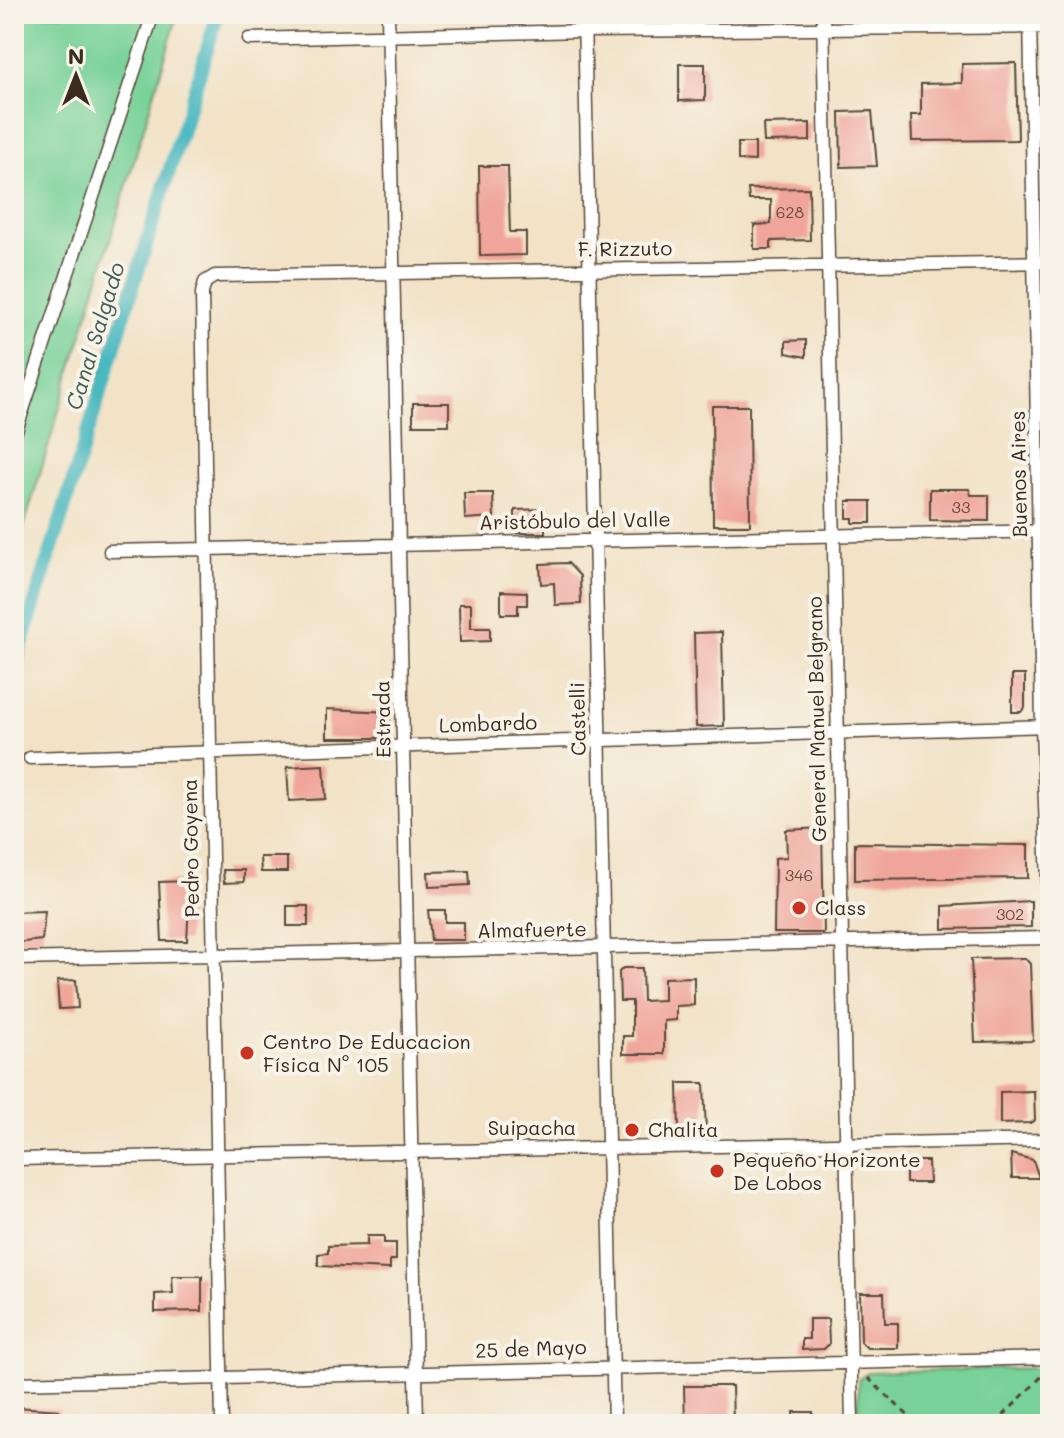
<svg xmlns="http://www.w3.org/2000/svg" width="1064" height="1438" viewBox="0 0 1064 1438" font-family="Mali,sans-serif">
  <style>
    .green { fill: #77d198; stroke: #597e5b; stroke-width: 2 }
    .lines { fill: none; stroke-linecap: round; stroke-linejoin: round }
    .canal { stroke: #49b8bf; stroke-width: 14 }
    .building { fill: #f0a59a }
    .street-casing { stroke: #564637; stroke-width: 15 }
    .path { stroke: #564637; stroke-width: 3; stroke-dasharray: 6 6; stroke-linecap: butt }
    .street { stroke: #fff; stroke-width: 12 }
    .poi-dot { fill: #c8321e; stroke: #f7f3e8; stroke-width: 3 }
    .labels { text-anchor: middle; stroke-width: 8; stroke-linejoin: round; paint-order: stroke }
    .number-label { font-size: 16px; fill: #68493d }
    .street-label { font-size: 20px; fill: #3b2a1e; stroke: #f7f3e8 }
    .poi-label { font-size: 20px; fill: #3b2a1e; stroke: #f7f3e8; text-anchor: start }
    .water-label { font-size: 22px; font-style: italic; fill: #405c56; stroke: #f7f3e8 }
  </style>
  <rect width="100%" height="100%" fill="#f7f3e8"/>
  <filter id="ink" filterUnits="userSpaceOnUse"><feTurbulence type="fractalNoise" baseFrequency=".0125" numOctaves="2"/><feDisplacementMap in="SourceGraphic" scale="16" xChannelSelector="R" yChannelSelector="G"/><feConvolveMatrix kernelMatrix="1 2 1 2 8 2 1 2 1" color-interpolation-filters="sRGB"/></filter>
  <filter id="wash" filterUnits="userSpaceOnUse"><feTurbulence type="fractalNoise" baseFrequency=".006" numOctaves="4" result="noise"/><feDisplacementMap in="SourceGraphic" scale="32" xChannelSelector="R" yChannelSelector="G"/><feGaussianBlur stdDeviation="1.8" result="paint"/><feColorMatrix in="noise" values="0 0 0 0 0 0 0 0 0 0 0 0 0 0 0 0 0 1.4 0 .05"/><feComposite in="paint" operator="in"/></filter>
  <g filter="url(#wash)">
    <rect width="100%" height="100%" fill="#f2e2c6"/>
    <path class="green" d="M14,14H178L14,560Z
      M1036,1368L1047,1373L1050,1424H858V1380L868,1372Z"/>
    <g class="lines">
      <path class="canal" d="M14,670L218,14"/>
    </g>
    <g id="blocks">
      <path class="building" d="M1016,63L1018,140L912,141L911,115H921V84L962,83V64Z
        M679,64H705V100L679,101Z
        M872,111L877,166L841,167L840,112Z
        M810,123V141L764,142L763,124Z
        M738,143H755V161L738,160Z
        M479,166H508L510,232H526V255L480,256Z
        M809,188L810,240L771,241V249H754V225L771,224V200H749L748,189Z
        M806,340V357L786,353V341Z
        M413,403H449V425H413Z
        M712,406H749L750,525H713Z
        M930,489H969L971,495H989V521L930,520Z
        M464,493H493L494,517L465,519Z
        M847,501H871V523H853V518H847Z
        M545,509V533H515V510Z
        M568,563L580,576L581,604L555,605L554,583L541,584L540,564Z
        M501,591L527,592V605H518V614H501Z
        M459,604H471V628H490V641L460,642Z
        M722,632L724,726L696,727L694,633Z
        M1012,675H1025V707L1021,712H1012Z
        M327,709L390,712V732L384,738H327Z
        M324,765L326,799L289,801L287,767Z
        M822,828L824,933H774L775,858L787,857L786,830Z
        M855,843L1028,845V878L855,880Z
        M260,857H287V872H261Z
        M223,870H244V882L224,883Z
        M469,871L470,885L429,887L428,872Z
        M190,881L187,941H162L159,882Z
        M1031,901V927L943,929V906Z
        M287,906H308V926H287Z
        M428,910H445V922H464V940H431Z
        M45,911L42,940L14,943V912Z
        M1025,958L1030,964L1033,1041L975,1042L971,959Z
        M623,968H642L643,1001L664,1000V978L694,977V1005L676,1006V1020L664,1021V1054H623V1036H632V1001H620L619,972Z
        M76,980L78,1008L59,1009L57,981Z
        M678,1083H704L706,1133L679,1134Z
        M1034,1091L1035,1120L1030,1123L1000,1124V1092Z
        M1011,1154L1033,1160L1039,1178H1012Z
        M906,1161H928L929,1183H906Z
        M367,1236H384V1243H396V1260H390V1269L318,1266V1254L328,1253V1246L367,1245Z
        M172,1276H202V1311L155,1312V1294L173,1293Z
        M860,1293H884L885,1323H898V1348H867L861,1342Z
        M809,1319H828L829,1344L824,1349L802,1350V1339H809Z
        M684,1386H732L733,1424H685Z
        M15,1407L59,1410V1424H16Z
        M794,1412H813V1424H794Z"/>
    </g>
  </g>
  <g filter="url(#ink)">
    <use href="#blocks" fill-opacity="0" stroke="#564637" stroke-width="2"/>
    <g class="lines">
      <defs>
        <path id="street" d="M388,14L417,1424
          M584,14L614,1424
          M823,14L852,1424
          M1030,14L1042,726L1050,933
          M249,39L585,31L1050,27
          M14,437L153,14
          M110,551L1050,531
          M30,758L1050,726
          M14,959L1050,938
          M14,1159L1050,1140
          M14,1383L1050,1358
          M222,1424L202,293L205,282L215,276L1050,262"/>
      </defs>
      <use href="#street" class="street-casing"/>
      <path class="path" d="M868,1378L917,1424
        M995,1424L1045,1373"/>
      <use href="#street" class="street"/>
    </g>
  </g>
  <g class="poi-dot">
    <circle cx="799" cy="908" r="8"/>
    <circle cx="247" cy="1053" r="8"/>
    <circle cx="632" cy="1130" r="8"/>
    <circle cx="717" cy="1171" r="8"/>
  </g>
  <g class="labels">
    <g class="number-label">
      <text x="790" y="218">628</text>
      <text x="961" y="513">33</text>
      <text x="799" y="881">346</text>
      <text x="1010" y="920">302</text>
    </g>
    <g class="street-label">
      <text transform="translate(625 249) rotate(-1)" y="7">F. Rizzuto</text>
      <text transform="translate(1019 474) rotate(-91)" y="7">Buenos Aires</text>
      <text transform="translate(575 521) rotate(-1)" y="7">Aristóbulo del Valle</text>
      <text transform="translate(383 719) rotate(-91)" y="7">Estrada</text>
      <text transform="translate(578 719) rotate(-91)" y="7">Castelli</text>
      <text transform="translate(817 719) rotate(-91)" y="7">General Manuel Belgrano</text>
      <text transform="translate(488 724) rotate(-2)" y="7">Lombardo</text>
      <text transform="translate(191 848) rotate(-91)" y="7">Pedro Goyena</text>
      <text transform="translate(532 930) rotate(-1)" y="7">Almafuerte</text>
      <text x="532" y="1135">Suipacha</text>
      <text transform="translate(531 1349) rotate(-2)" y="7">25 de Mayo</text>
    </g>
    <g class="poi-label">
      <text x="815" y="915">Class</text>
      <text x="263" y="1049">Centro De Educacion<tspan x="263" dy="23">Física N° 105</tspan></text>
      <text x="648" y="1137">Chalita</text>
      <text x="733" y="1167">Pequeño Horizonte<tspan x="733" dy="23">De Lobos</tspan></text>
    </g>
    <g class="water-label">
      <text transform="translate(95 336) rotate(-73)" y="8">Canal Salgado</text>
    </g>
  </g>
  <rect width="1064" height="1438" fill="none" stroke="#f7f3e8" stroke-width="48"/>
  <g transform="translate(76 76)" stroke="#f7f3e8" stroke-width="6" paint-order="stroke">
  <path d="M0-6L14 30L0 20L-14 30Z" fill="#3b2a1e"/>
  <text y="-12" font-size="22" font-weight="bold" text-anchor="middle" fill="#3b2a1e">N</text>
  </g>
</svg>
